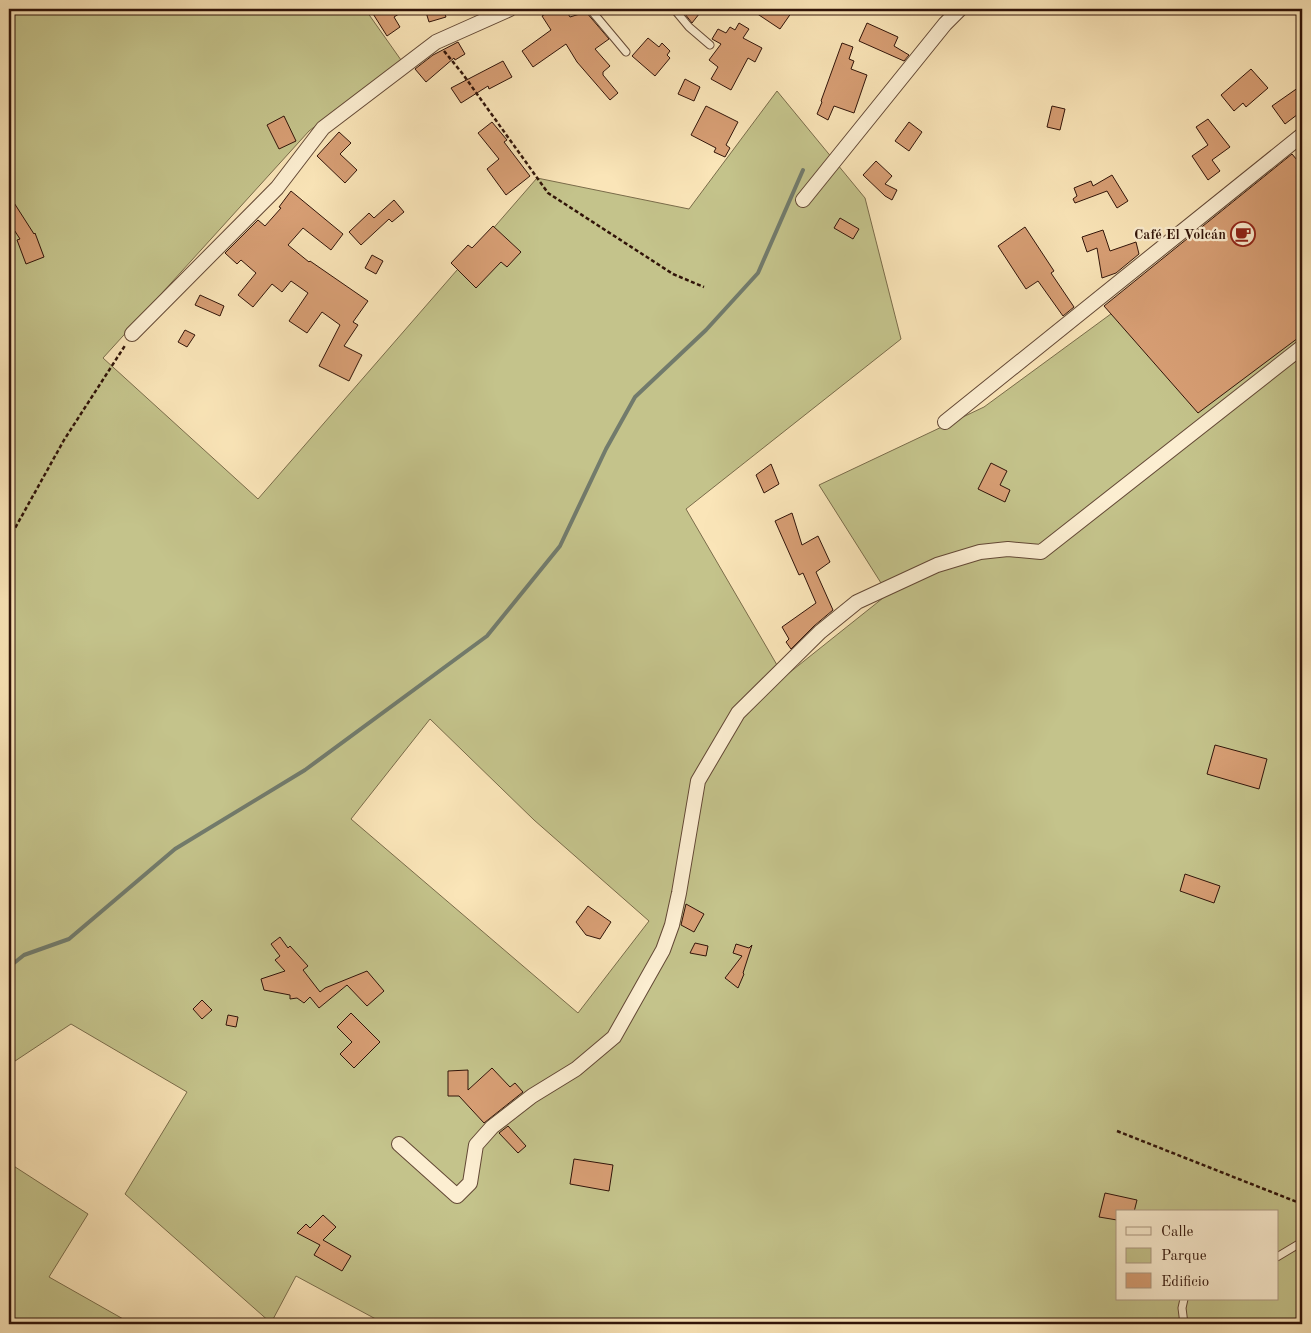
<svg xmlns="http://www.w3.org/2000/svg" width="1311" height="1333" viewBox="0 0 1311 1333" font-family="'Old Standard TT',serif">
  <style>
    .green { fill: #c4c38b; stroke: #7a6c4a; fill-rule: evenodd }
    .lines { fill: none; stroke-linecap: round; stroke-linejoin: round }
    .stream { stroke: #727b6c; stroke-width: 4 }
    .building { fill: #d79e74; stroke: #311409 }
    .service-casing { stroke: #634835; stroke-width: 9 }
    .minor-casing { stroke: #634835; stroke-width: 16 }
    .path { stroke: #311409; stroke-width: 2.5; stroke-dasharray: 4 2.5; stroke-linecap: butt }
    .service { stroke: #fceed1; stroke-width: 7 }
    .minor { stroke: #fceed1; stroke-width: 14 }
    .labels { text-anchor: middle; stroke-width: 4.5; stroke-linejoin: round; paint-order: stroke }
    .poi-label { font-size: 14px; font-weight: bold; fill: #311409; stroke: #fceed1; text-anchor: end }
  </style>
  <rect width="100%" height="100%" fill="#fae5b8"/>
  <filter id="stains"><feTurbulence type="fractalNoise" baseFrequency=".004" numOctaves="4"/><feColorMatrix values="0 0 0 0 .2 0 0 0 0 .09 0 0 0 0 .02 0 0 0 .5 -.17"/></filter>
  <radialGradient id="worn" r=".72"><stop offset=".6" stop-color="#630" stop-opacity="0"/><stop offset="1" stop-color="#630" stop-opacity=".3"/></radialGradient>
  <path class="green" d="M9,9H365L401,60L309,131L103,358L258,499L537,178L689,209L777,91L865,198L901,339L686,509L784,677L888,594L819,485L984,407L1164,275L1302,262V1324H385L296,1276L271,1323L125,1194L187,1092L71,1024L9,1065ZM430,719L534,820L649,921L578,1013L351,819ZM1117,1212H1277V1299H1117Z
    M9,1163L88,1214L49,1277L132,1324H9Z"/>
  <g class="lines">
    <path class="stream" d="M9,967L24,955L69,939L175,849L305,770L487,636L560,546L606,449L635,397L706,330L758,273L803,170"/>
  </g>
  <path class="building" d="M370,9H407L394,17L400,27L387,36Z
    M425,9H443L446,17L429,22Z
    M554,9H565L570,17L586,12L609,39L595,49L610,66L603,72V75L618,93L610,100L577,62L566,44L533,67L522,51L551,30L542,16Z
    M681,9H703L692,23Z
    M750,9H794L780,29Z
    M739,23L749,29L743,38L762,48L755,62L748,58L731,90L711,79L718,67L709,60L721,44L712,39L718,29L726,33L730,27L735,30Z
    M867,23L898,37L894,46L909,55L904,61L859,41Z
    M648,38L659,47L662,43L670,51L667,55L670,58L655,76L632,56Z
    M458,42L465,54L455,60L454,58L426,82L415,69L433,55Z
    M842,43L853,47L849,59L854,61L851,69L867,75L854,113L834,106L828,120L817,114L822,102L821,101Z
    M503,61L512,77L489,89L488,86L461,103L451,88Z
    M1251,69L1268,88L1246,107L1243,103L1234,111L1221,95Z
    M685,79L700,87L694,101L678,94Z
    M1302,85V111L1285,124L1272,106Z
    M706,106L738,122L726,145L730,148L725,157L714,152L716,148L691,135Z
    M1052,106L1065,109L1060,130L1047,127Z
    M284,116L296,141L279,149L267,125Z
    M1208,119L1230,147L1212,160L1220,171L1208,180L1192,156L1208,145L1196,127Z
    M492,122L507,140L504,142L530,176L506,195L487,169L499,159L478,133Z
    M909,122L922,132L909,151L895,141Z
    M339,132L351,143L340,154L357,170L345,183L317,156Z
    M1292,154L1302,166V335L1198,413L1104,306Z
    M876,161L892,176L885,184L897,190L892,200L885,196L863,175Z
    M1112,175L1128,201L1117,208L1107,191L1075,203L1073,199L1077,196L1074,188L1091,181L1093,186Z
    M291,191L343,234L331,250L303,228L288,245L309,262L310,261L368,301L353,322L358,325L344,346L362,355L349,381L319,366L340,325L322,312L307,333L289,321L308,293L291,281L282,292L272,284L253,307L238,295L256,273L241,260L237,264L225,253L258,220L265,226L281,208L279,207Z
    M9,195L34,234L35,233L44,257L26,264L17,240L20,239L9,222Z
    M394,200L404,212L392,222L389,219L361,245L349,232L369,213L374,218Z
    M840,218L859,229L853,239L834,228Z
    M493,226L521,252L507,267L501,262L476,288L451,263L468,245L472,248Z
    M1025,227L1054,271L1051,273L1074,307L1063,316L1038,281L1026,289L998,246Z
    M1103,230L1110,251L1136,242L1139,254L1116,273L1102,278L1097,248L1087,252L1082,237Z
    M372,255L383,261L376,274L365,268Z
    M200,295L224,306L220,316L195,305Z
    M185,330L195,335L187,347L178,342Z
    M991,463L1007,471L1000,485L1010,490L1005,502L978,489Z
    M771,464L779,484L764,493L756,475Z
    M792,513L802,545L818,536L830,562L816,572L833,610L814,626L791,649L786,642L789,639L782,627L816,603L803,573L799,575L775,521Z
    M1215,745L1267,759L1259,789L1207,774Z
    M1185,874L1220,886L1214,903L1180,891Z
    M686,904L704,914L694,932L681,925Z
    M588,906L611,922L600,939L586,935L576,922Z
    M280,937L288,948L290,946L308,966L303,970L320,992L325,988L367,971L384,991L367,1006L347,985L319,1008L310,997L304,1003L297,998L290,999V995L264,990L261,979L285,971L275,960L280,956L271,944Z
    M695,943L708,946L706,956L690,953Z
    M736,944L749,948L752,945L743,973L744,974L738,988L725,978L742,956L733,953Z
    M202,1000L212,1010L202,1019L193,1009Z
    M351,1013L380,1042L354,1068L340,1054L352,1042L337,1027Z
    M228,1015L238,1017L236,1027L226,1025Z
    M492,1068L510,1087L515,1083L523,1092L484,1123L459,1096H448V1071L468,1070V1090Z
    M508,1126L526,1146L518,1153L499,1133Z
    M574,1159L613,1165L609,1191L570,1184Z
    M1105,1193L1137,1200L1134,1212H1117V1220L1099,1217Z
    M323,1215L336,1227L323,1240L351,1256L342,1271L314,1255L320,1245L297,1233L306,1224L310,1228Z"/>
  <g class="lines">
    <defs>
      <path id="service" d="M590,9L626,52
        M674,9L689,27L710,45
        M1301,716L1302,715
        M1277,1257L1302,1242
        M1184,1324L1182,1308L1184,1299"/>
      <path id="minor" d="M803,200L945,24L960,9
        M132,334L277,188L323,128L436,42L510,9
        M945,422L1302,135
        M399,1144L457,1196L470,1183L476,1145L492,1127L532,1096L576,1069L614,1037L663,950L672,925L679,893L698,781L738,713L820,632L857,602L937,565L980,552L1008,549L1041,552L1302,347"/>
    </defs>
    <use href="#service" class="service-casing"/>
    <use href="#minor" class="minor-casing"/>
    <path class="path" d="M444,51L462,73L548,193L673,274L704,287
      M9,539L64,440L126,344
      M1117,1131L1302,1204"/>
    <use href="#service" class="service"/>
    <use href="#minor" class="minor"/>
  </g>
  <defs>
    <symbol id="cafe-ring" viewBox="-11 -11 22 22"><circle r="9.5" fill="#fceed1" stroke="#8f2418" stroke-width="1.5"/><path d="M-5.5-4.5H6V0H3Q3 3.5 0 3.5H-2.5Q-5.5 3.5-5.5 0ZM3-3.2v2h1.7v-2ZM-6 4.5H4V6H-6Z" fill="#8f2418"/></symbol>
  </defs>
  <g fill-rule="evenodd">
    <use href="#cafe-ring" x="1229" y="220" width="28" height="28"/>
  </g>
  <g class="labels">
    <g class="poi-label">
      <text x="1226" y="239">Café El Volcán</text>
    </g>
  </g>
  <rect width="1311" height="1333" fill="none" stroke="#fae5b8" stroke-width="30"/>
  <rect x="10" y="10" width="1291" height="1313" fill="none" stroke="#311409" stroke-width="2.5"/>
  <rect x="15" y="15" width="1281" height="1303" fill="none" stroke="#311409"/>
  <rect x="1116" y="1210" width="162" height="90" fill="#fceed1" stroke="#ab9781"/>
  <rect x="1126" y="1227" width="25" height="8" fill="#fceed1" stroke="#ab9781"/>
  <text x="1161" y="1236" font-size="15" fill="#311409">Calle</text>
  <rect x="1126" y="1248" width="25" height="15" fill="#c4c38b" stroke="#ab9781"/>
  <text x="1161" y="1260" font-size="15" fill="#311409">Parque</text>
  <rect x="1126" y="1273" width="25" height="15" fill="#d79e74" stroke="#ab9781"/>
  <text x="1161" y="1286" font-size="15" fill="#311409">Edificio</text>
  <rect width="100%" height="100%" filter="url(#stains)"/>
  <rect width="100%" height="100%" fill="url(#worn)"/>
</svg>
